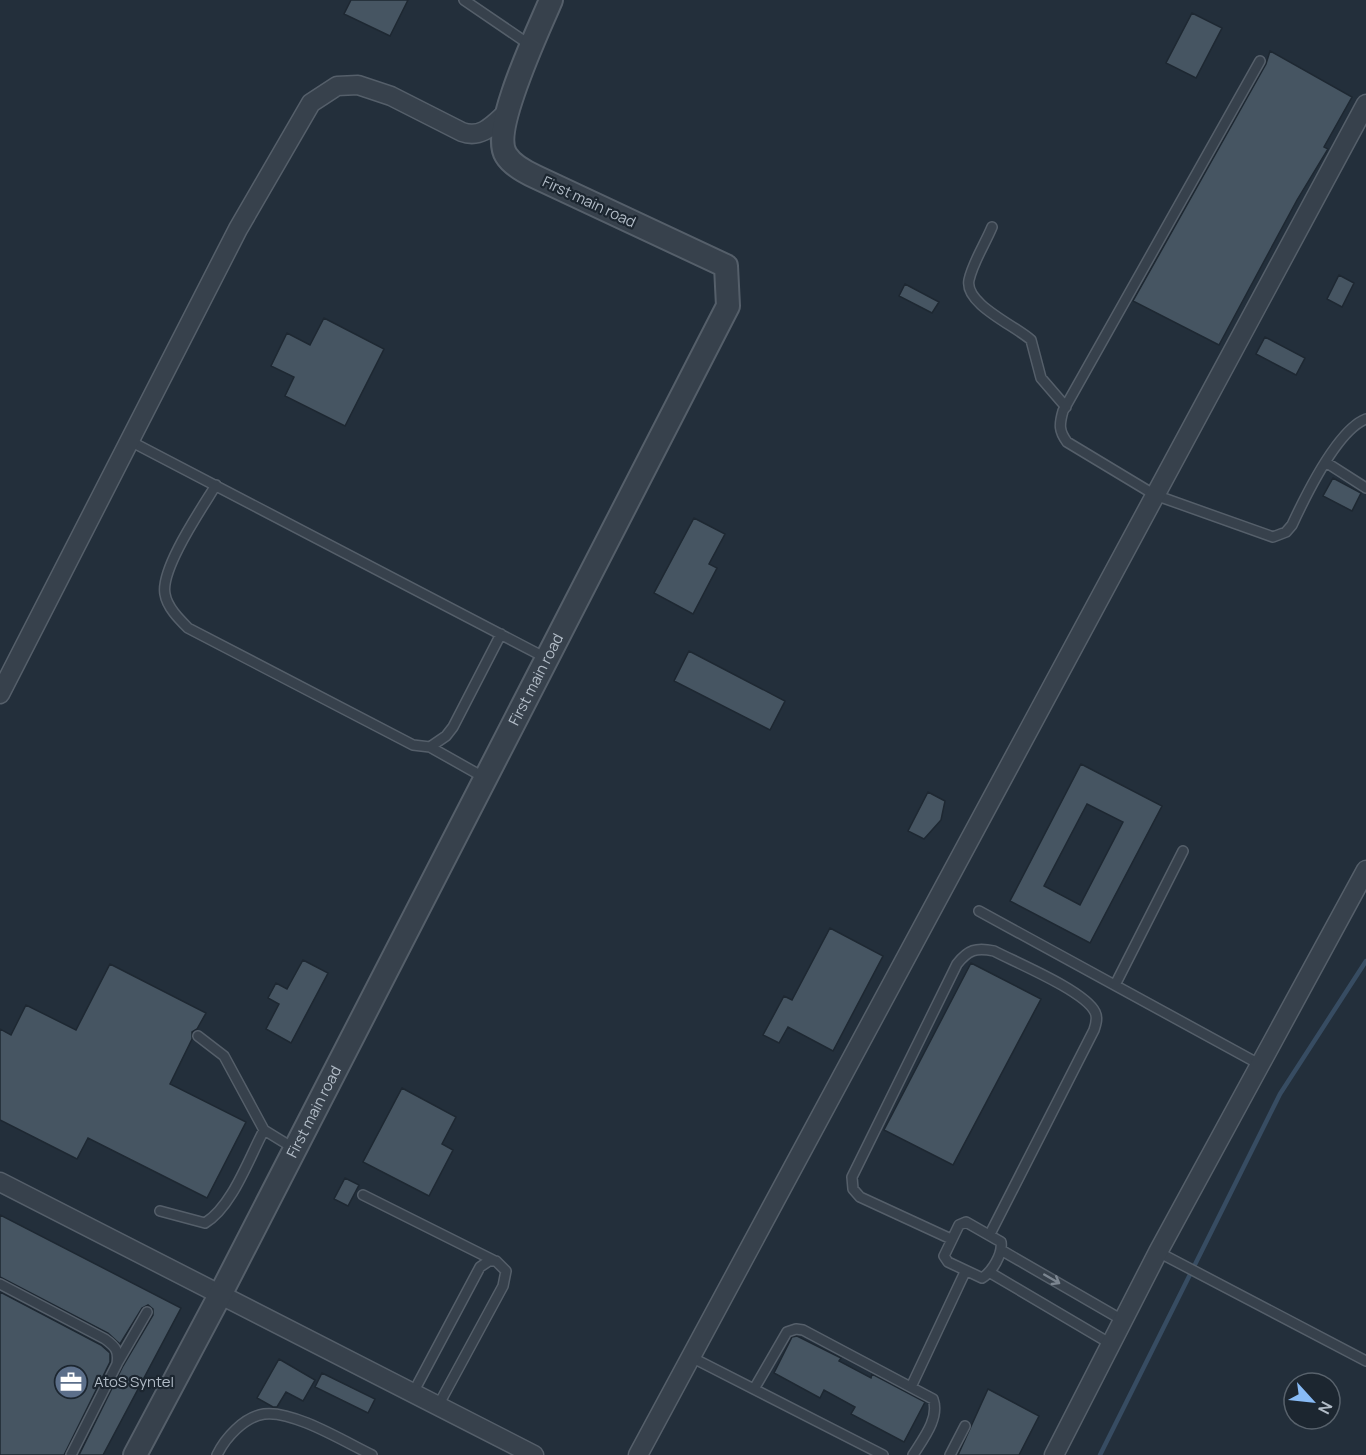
<svg xmlns="http://www.w3.org/2000/svg" width="1366" height="1455" viewBox="0 0 1366 1455" font-family="Manrope,sans-serif">
  <style>
    .lines { fill: none; stroke-linecap: round; stroke-linejoin: round }
    .stream { stroke: #374c62; stroke-width: 4.5 }
    .building { fill: #465562; stroke: #1e2832; stroke-width: 1.5; fill-rule: evenodd }
    .service-casing { stroke: #555f6a; stroke-width: 12 }
    .minor-casing { stroke: #555f6a; stroke-width: 21 }
    .tertiary-casing { stroke: #555f6a; stroke-width: 26 }
    .service { stroke: #37414c; stroke-width: 9 }
    .minor { stroke: #37414c; stroke-width: 18 }
    .tertiary { stroke: #37414c; stroke-width: 22 }
    .oneway { stroke: #7b8590 }
    .labels { text-anchor: middle; stroke-width: 4.5; stroke-linejoin: round; paint-order: stroke }
    .street-label { font-size: 15px; fill: #b2bcc7; stroke: #1c2630 }
    .poi-label { font-size: 15px; fill: #b2bcc7; stroke: #1c2630; text-anchor: start }
  </style>
  <rect width="100%" height="100%" fill="#232f3b"/>
  <g class="lines">
    <path class="stream" d="M1100,1455L1280,1094L1366,961"/>
  </g>
  <path class="building" d="M351,0H408L390,36L344,14Z
    M1192,13L1222,28L1196,78L1166,63Z
    M1270,51L1352,97L1324,147L1328,149L1297,200L1219,345L1133,301L1266,64Z
    M1339,275L1354,283L1342,307L1327,299Z
    M905,284L939,302L932,313L899,296Z
    M324,318L384,349L345,426L285,396L294,377L271,366L287,333L310,345Z
    M1265,337L1305,358L1296,375L1256,354Z
    M1333,478L1361,493L1352,511L1323,496Z
    M694,518L725,534L709,564L717,568L693,614L654,593Z
    M689,651L785,701L770,730L674,681Z
    M1081,764L1162,806L1090,943L1010,901ZM1087,804L1123,822L1080,905L1044,886Z
    M928,792L945,801L941,820L924,839L908,831Z
    M830,928L883,956L833,1051L788,1027L779,1043L763,1035L784,996L792,1000Z
    M303,960L328,973L291,1043L266,1029L279,1004L268,998L276,983L287,989Z
    M971,963L1041,999L953,1165L884,1130Z
    M110,964L206,1013L197,1029L192,1032V1039L170,1084L246,1122L207,1198L88,1138L77,1159L0,1120V1029L11,1035L26,1005L76,1030Z
    M402,1088L456,1117L442,1144L453,1150L429,1196L363,1162Z
    M345,1178L359,1185L348,1206L334,1199Z
    M0,1215L181,1308L103,1455H79L123,1366L153,1315V1309L148,1305L142,1308L120,1344L108,1333L0,1277Z
    M0,1292L101,1345L110,1353V1362L64,1455H0Z
    M797,1336L841,1358L839,1361L871,1378L872,1374L925,1402L904,1442L851,1414L855,1407L824,1390L820,1398L774,1373L792,1337Z
    M279,1359L315,1380L303,1401L286,1392L277,1407H273L257,1398Z
    M322,1373L375,1399L368,1413L315,1387Z
    M988,1389L1039,1416L1019,1455H958Z"/>
  <g class="lines">
    <defs>
      <path id="service" d="M464,0L530,45
        M1260,61L1063,411C1059,425 1059,431 1067,442L1155,495L1273,537L1286,532L1292,525C1305,497 1337,430 1366,419
        M992,227C985,244 973,262 969,280C964,304 1016,326 1031,340L1041,378L1066,407
        M130,441L546,658
        M1327,463L1366,488
        M216,485C202,508 160,569 165,594C167,607 179,619 188,628L413,745L430,747L446,736L453,727L501,634
        M430,747L485,778
        M979,911L1259,1064
        M1115,985L1183,851
        M198,1036L224,1056L264,1130L295,1149
        M363,1195L495,1261
        M160,1211L205,1223C232,1207 249,1158 264,1130
        M966,1222L1001,1242C1003,1254 992,1272 982,1278L948,1262L944,1256L959,1225Z
        M951,1239L860,1197L853,1189L852,1177L957,964C968,950 976,947 994,951C1017,963 1085,991 1095,1012C1098,1018 1096,1024 1094,1030L990,1234
        M1001,1250L1124,1321
        M1158,1252L1366,1361
        M989,1272L1111,1344
        M0,1284L105,1339C116,1347 119,1351 117,1364L71,1455
        M691,1357L883,1455
        M118,1362L147,1312
        M911,1387L965,1272
        M754,1389L787,1332L796,1329L803,1330L933,1399C940,1418 923,1439 913,1455
        M414,1391L480,1267L489,1261H496L506,1271L503,1286L439,1404
        M217,1455C225,1438 244,1417 264,1414C293,1410 345,1442 372,1455
        M950,1455L965,1426"/>
      <path id="minor" d="M0,694L238,229L311,103L337,86L358,85L391,96L462,132C481,139 493,125 506,113
        M0,1182L534,1455
        M638,1455L1366,104
        M1054,1455L1158,1252L1366,870"/>
      <g id="tertiary">
        <path id="s1" d="M135,1455L220,1295L728,306L726,266L536,177C525,172 512,165 506,155C490,130 539,29 551,0"/>
      </g>
    </defs>
    <use href="#service" class="service-casing"/>
    <use href="#minor" class="minor-casing"/>
    <use href="#tertiary" class="tertiary-casing"/>
    <use href="#service" class="service"/>
    <use href="#minor" class="minor"/>
    <use href="#tertiary" class="tertiary"/>
  </g>
  <defs><path id="oneway-shaft" d="M-6 0H5M1.5-3L5.5 0L1.5 3" fill="none" stroke-width="1.6" stroke-linecap="round" stroke-linejoin="round" transform="scale(1.5)"/></defs>
  <use class="oneway" href="#oneway-shaft" transform="translate(1052 1279) rotate(30)"/>
  <defs>
    <symbol id="office-disc" viewBox="-11 -11 22 22"><circle r="9.5" fill="#5c6f8a" stroke="#1c2630"/><path d="M-6-3h4V-5.5h4V-3h4V5H-6ZM-1-4.5V-3h2v-1.5ZM-6 0V1H6V0Z" fill="#fff"/></symbol>
  </defs>
  <g fill-rule="evenodd">
    <use href="#office-disc" x="52" y="1363" width="38" height="38"/>
  </g>
  <g class="labels">
    <g class="street-label">
      <text transform="translate(589 202) rotate(25)" y="5">First main road</text>
      <text dy="5" stroke="none"><textPath href="#s1" startOffset="873">First main road</textPath></text>
      <text dy="5" stroke="none"><textPath href="#s1" startOffset="387">First main road</textPath></text>
    </g>
    <g class="poi-label">
      <text x="94" y="1387">AtoS Syntel</text>
    </g>
  </g>
  <g transform="translate(1312 1401) rotate(117)"><circle r="28" fill="#1c2630" stroke="#58626c" stroke-width="1.5"/>
  <path d="M0-4.5L10 22L0 15L-10 22Z" fill="#88bbf6"/>
  <text y="-9" font-size="16" font-weight="bold" text-anchor="middle" fill="#b2bcc7">N</text>
  </g>
</svg>
